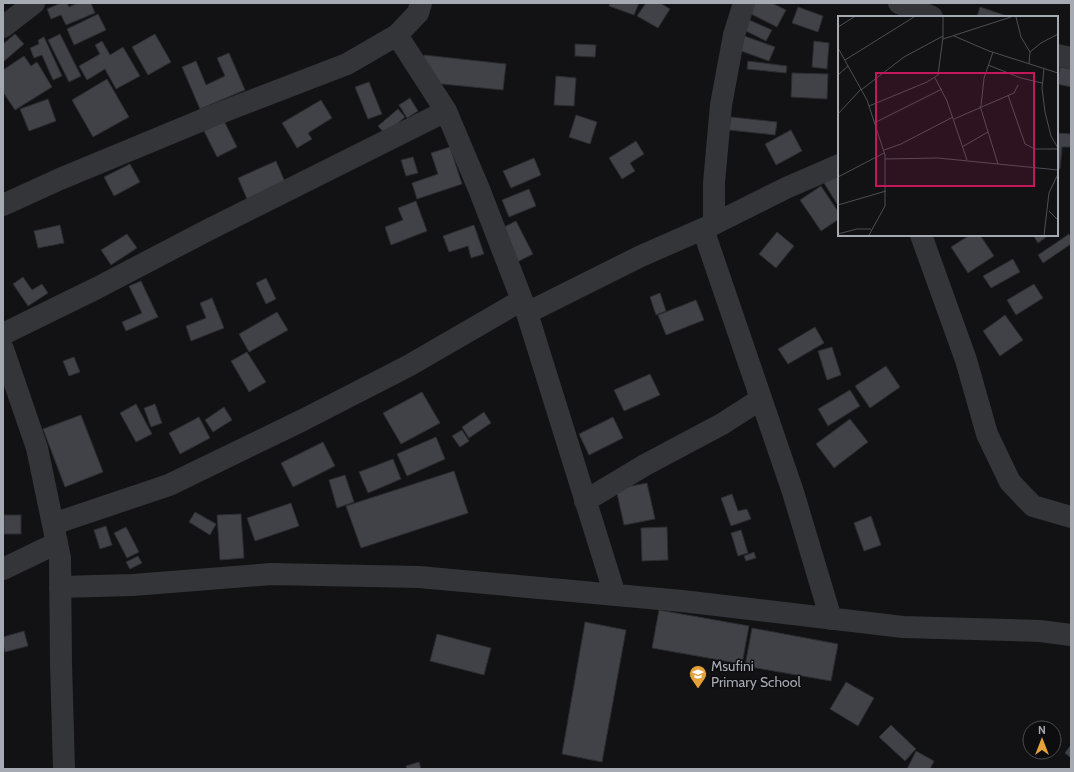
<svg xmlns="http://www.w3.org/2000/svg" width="1074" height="772" viewBox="0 0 1074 772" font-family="Cabin,sans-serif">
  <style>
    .building { fill: #414247; stroke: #2c2d30 }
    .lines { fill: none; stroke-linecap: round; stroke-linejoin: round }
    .minor { stroke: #343538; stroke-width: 22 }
    .labels { text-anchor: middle; stroke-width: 3; stroke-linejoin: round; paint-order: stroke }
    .poi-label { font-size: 14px; fill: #a5aab3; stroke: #0d0d0f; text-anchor: start }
    .inset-road { fill: none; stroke: #4d4f54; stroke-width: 1 }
    .view { fill: #c2185b; fill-opacity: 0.15; stroke: #c2185b; stroke-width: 2 }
    .inset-edge { fill: none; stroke: #a5aab3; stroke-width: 2 }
  </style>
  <rect width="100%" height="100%" fill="#121214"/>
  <path class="building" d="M61,3H67L69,7L77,3H91L95,13L66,25L61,15L51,19L47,9Z
    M610,3H639L634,15L609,6Z
    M646,3H660L670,9L658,28L637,16Z
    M749,3H772L786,10L777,27L745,11Z
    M798,7L823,16L818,32L792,23Z
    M980,7L1010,17H977Z
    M98,14L106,30L74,45L67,29Z
    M747,19L772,30L766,41L742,29Z
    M736,33L775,47L769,61L730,47Z
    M15,34L24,44L3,62V44Z
    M60,34L81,76L69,82L48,40Z
    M155,34L171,62L148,75L132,47Z
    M44,37L62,76L53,80L42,55L34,58L30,48L39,44L38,40Z
    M102,41L110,55L123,47L140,76L116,89L105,69L87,80L79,66L100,54L95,45Z
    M814,41L829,43L827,69L812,67Z
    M575,44L596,45L595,57L575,56Z
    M229,53L245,90L200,109L182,67L196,61L206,85L225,76L217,58Z
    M424,55L506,64L503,90L422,82Z
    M24,56L31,66L37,62L52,87L15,110L3,92V70Z
    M748,61L787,66L786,73L747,69Z
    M1060,67L1071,69V87L1057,84Z
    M792,73L828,74L827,99L791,97Z
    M556,76L576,78L574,106L554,105Z
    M107,79L129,117L93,137L72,100Z
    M369,82L382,114L368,119L355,87Z
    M410,98L418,111L407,118L399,105Z
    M48,99L56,121L29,131L20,109Z
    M321,100L332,118L308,133L312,139L297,148L282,123Z
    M398,109L405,117L385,134L378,126Z
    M576,115L597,122L590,144L569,137Z
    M731,117L777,122L775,135L729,130Z
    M224,121L237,147L217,157L204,131Z
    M791,130L802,151L776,165L765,144Z
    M1057,133L1071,134V147H1062L1060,169H1057Z
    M636,141L644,154L630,163L635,171L622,179L609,158Z
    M450,147L462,184L417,199L412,183L438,174L431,153Z
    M413,157L418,173L406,176L401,160Z
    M534,158L541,175L511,188L503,171Z
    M276,161L285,182L247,199L238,178Z
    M130,164L140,182L114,196L104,177Z
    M839,174V207L824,183Z
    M821,186L839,213V219L821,231L800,200Z
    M529,189L536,206L509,217L502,200Z
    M416,201L427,231L391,245L385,227L403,220L398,208Z
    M516,221L533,254L515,263L498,230Z
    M60,225L64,243L38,248L34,231Z
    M474,225L484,254L471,258L468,246L449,252L443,236Z
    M777,232L794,246L776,268L759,254Z
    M127,234L137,248L111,265L101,250Z
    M1069,234L1071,238V244L1043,263L1038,255Z
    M970,235H980L994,256L968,273L951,247Z
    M1033,235H1049L1038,243Z
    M1013,259L1020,272L991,288L983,276Z
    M23,277L32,290L42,284L48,293L28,306L13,284Z
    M266,278L276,299L266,304L256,283Z
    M141,281L158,317L126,331L122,322L142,313L129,286Z
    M1034,284L1043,298L1016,315L1007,300Z
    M660,293L666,311L656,315L650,297Z
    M212,298L224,328L191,341L186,326L206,318L200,303Z
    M696,300L704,320L666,335L658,315Z
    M277,312L288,330L249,352L239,334Z
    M1005,315L1023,340L1000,356L983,331Z
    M815,327L824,343L788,364L778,349Z
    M832,347L841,375L827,380L818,351Z
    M247,352L266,382L249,392L231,361Z
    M74,357L80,372L69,376L63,361Z
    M886,366L900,387L870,408L855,386Z
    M650,374L660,395L624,411L614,390Z
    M850,390L860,406L828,426L818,409Z
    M422,392L440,423L401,444L383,413Z
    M136,404L152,434L136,442L120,413Z
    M155,404L162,423L151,427L144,408Z
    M224,407L232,420L213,432L205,420Z
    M484,412L491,423L469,438L462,427Z
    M81,415L103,472L65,487L43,429Z
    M199,417L210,438L180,454L169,433Z
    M613,417L623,438L589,455L579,434Z
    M850,419L868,442L834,468L816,444Z
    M462,430L469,441L460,447L452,436Z
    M436,437L445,459L407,476L397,454Z
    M323,442L335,466L293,487L281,463Z
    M393,459L401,479L368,493L359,472Z
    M454,471L468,513L361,548L346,506Z
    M345,475L354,502L337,508L329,480Z
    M647,483L655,519L624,525L616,489Z
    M732,494L738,511L747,509L751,519L731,526L721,498Z
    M291,503L299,526L255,541L247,518Z
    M195,512L216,524L210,535L189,522Z
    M241,514L244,558L220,560L217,515Z
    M4,515H21V534H4Z
    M871,516L881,545L864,551L854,523Z
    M106,526L112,545L100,549L94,530Z
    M126,527L139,552L127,558L114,533Z
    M667,527L668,560L642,561L641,528Z
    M741,530L748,553L738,556L731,533Z
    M754,552L756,558L746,561L744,556Z
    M138,556L142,563L130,569L126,562Z
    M659,610L749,626L742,664L652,648Z
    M585,622L626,630L602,762L562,754Z
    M752,628L838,644L831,681L745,666Z
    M24,631L28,646L5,652L3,644V637Z
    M437,634L491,648L484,675L430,661Z
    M846,682L874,698L858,726L830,709Z
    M891,725L916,749L905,761L879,737Z
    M1070,746L1071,747V758L1065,753Z
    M916,751L934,761L930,769H907Z
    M419,762L421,769H407L406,766Z"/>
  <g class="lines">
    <path class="minor" d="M899,3L932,17
      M3,27L34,3
      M397,35L446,111L479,189L527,313L615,595
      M1057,55L1071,58
      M3,205L60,179L212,116L347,64L397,35L418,13L421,3
      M714,224V183L721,105L734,35L744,3
      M703,229L793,492L831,619
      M921,235L966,360L987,434L1010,482L1033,506L1071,517
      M527,313L641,256L714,224L786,188L839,165
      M3,334L97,288L208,230L446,111
      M3,349L37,448L60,558L61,663L64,769
      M585,501L645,465L722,424L761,399
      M53,524L169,485L303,420L410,365L522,300
      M3,569L57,543
      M60,587L133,585L271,574L419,577L682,601L903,627L1040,631L1071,635"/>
  </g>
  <defs>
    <symbol id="school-pin" viewBox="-11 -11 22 30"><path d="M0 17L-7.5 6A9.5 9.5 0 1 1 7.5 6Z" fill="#e5a139" stroke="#0d0d0f"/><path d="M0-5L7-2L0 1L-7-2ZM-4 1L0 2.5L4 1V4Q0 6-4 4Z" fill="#fff"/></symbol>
  </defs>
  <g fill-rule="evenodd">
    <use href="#school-pin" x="688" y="664" width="20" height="27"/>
  </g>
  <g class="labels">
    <g class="poi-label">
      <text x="711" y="671">Msufini<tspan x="711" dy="16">Primary School</tspan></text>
    </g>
  </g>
  <g transform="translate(838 16)">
    <rect width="220" height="220" fill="#121214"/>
    <path class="inset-road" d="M178,1L183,21L192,36L191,48M0,11L16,1M116,20L151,35L220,57M105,23L173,1M0,32L29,84L47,139V190L31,219M192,36L203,27L220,18M7,44L76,1M150,49L183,62L204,67M206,53L204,72L207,96L213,120L220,132M0,59L10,50M97,62L109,85L129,144M23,74L66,41L105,20M170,79L187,128L197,133H220M31,90L89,66L100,59L105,21V1M142,90L160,148M143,90L146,62L155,36M0,98L23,73M116,103L176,77L180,69M38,106L104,73M124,131L150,116M46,134L63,128L115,101M47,143L100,142L220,154M0,161L46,137M0,189L48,175M211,195L220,204M0,218L19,213H33M206,219L211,177L220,158"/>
    <path class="view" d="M38,57H196V170H38Z"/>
    <rect width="220" height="220" class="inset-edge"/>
  </g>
  <rect width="1074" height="772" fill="none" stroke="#a5aab3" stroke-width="8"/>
  <g transform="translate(1042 740)"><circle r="19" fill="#0d0d0f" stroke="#4a4c51"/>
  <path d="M0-3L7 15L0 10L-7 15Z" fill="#e5a139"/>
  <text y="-6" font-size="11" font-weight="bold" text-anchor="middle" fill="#a5aab3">N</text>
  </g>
</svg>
